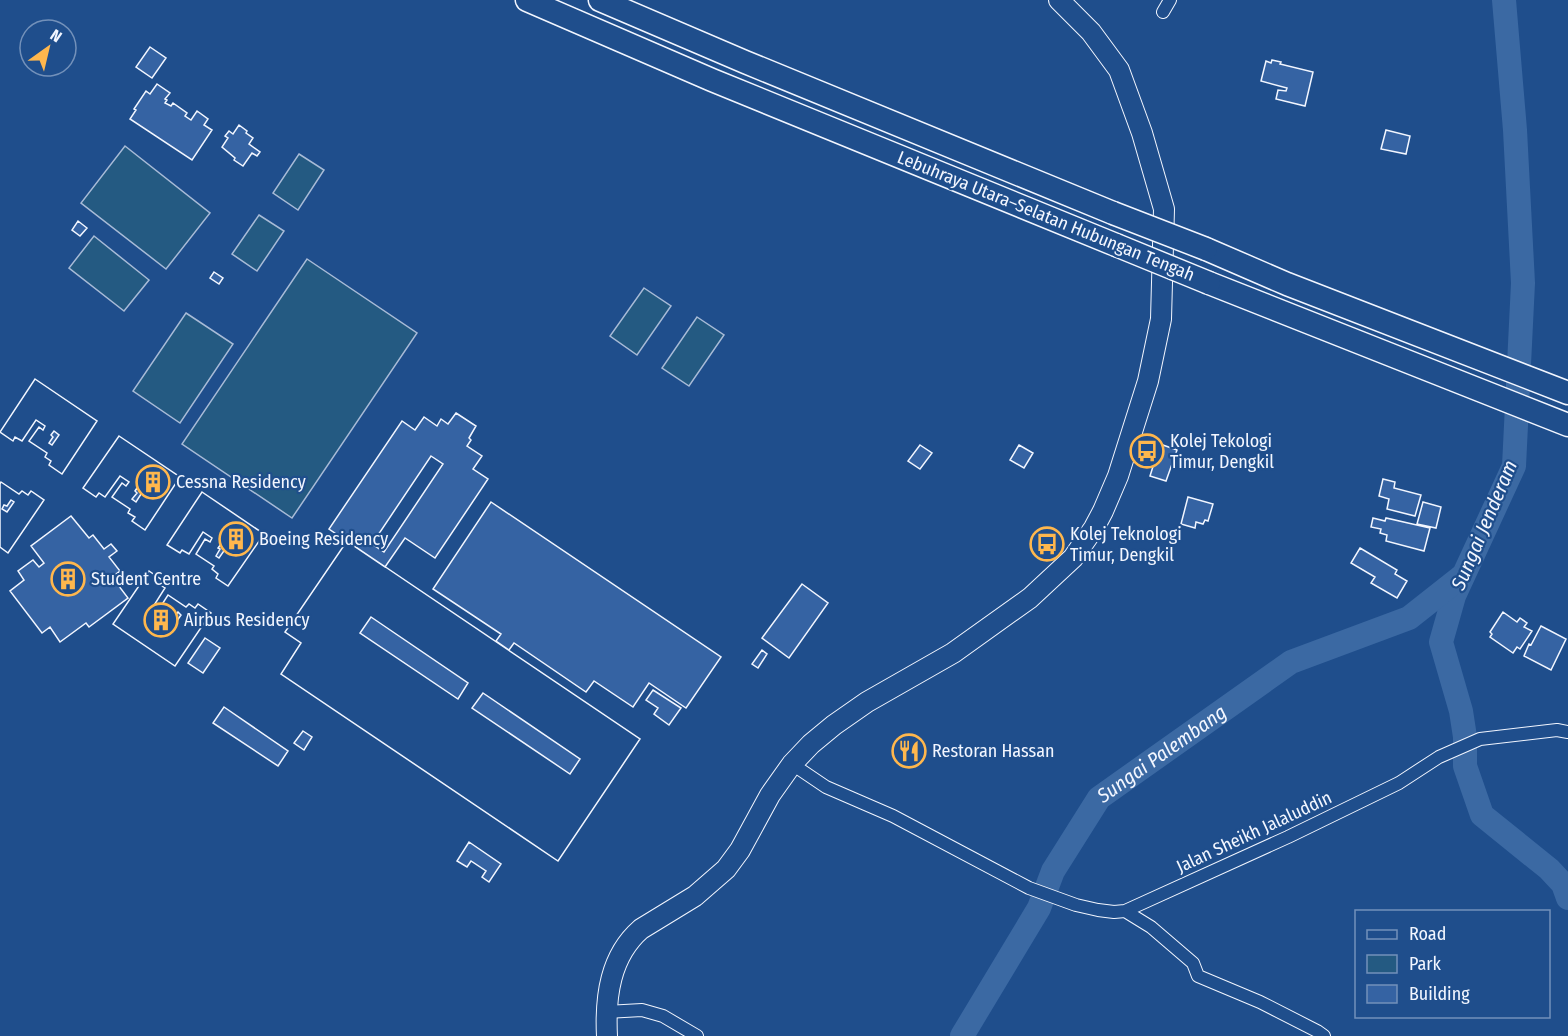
<svg xmlns="http://www.w3.org/2000/svg" width="1568" height="1036" viewBox="0 0 1568 1036" font-family="'Fira Sans Condensed',sans-serif">
  <style>
    .green { fill: #245a82; stroke: #a8bbd7; stroke-width: 1.5 }
    .lines { fill: none; stroke-linecap: round; stroke-linejoin: round }
    .river { stroke: #3b69a3; stroke-width: 24 }
    .building { fill: #3563a3; stroke: #f2f6ff; stroke-width: 1.5; fill-rule: evenodd }
    .street-casing { stroke: #f2f6ff; stroke-width: 14 }
    .primary-casing { stroke: #f2f6ff; stroke-width: 22 }
    .highway-casing { stroke: #f2f6ff; stroke-width: 25 }
    .street { stroke: #1f4e8c; stroke-width: 12 }
    .primary { stroke: #1f4e8c; stroke-width: 20 }
    .highway { stroke: #1f4e8c; stroke-width: 22 }
    .highway-bridge-casing { stroke: #f2f6ff; stroke-width: 25; stroke-linecap: butt }
    .highway-bridge { stroke: #1f4e8c; stroke-width: 22 }
    .labels { text-anchor: middle; stroke-width: 4.5; stroke-linejoin: round; paint-order: stroke }
    .street-label { font-size: 18px; fill: #f2f6ff; stroke: #1f4e8c }
    .poi-label { font-size: 18px; fill: #f2f6ff; stroke: #1f4e8c; text-anchor: start }
    .water-label { font-size: 20px; font-style: italic; fill: #f2f6ff; stroke: #1f4e8c }
  </style>
  <rect width="100%" height="100%" fill="#1f4e8c"/>
  <path class="green" d="M125,146L210,213L166,269L81,203Z
    M299,154L324,170L298,210L273,193Z
    M259,215L284,231L257,271L232,254Z
    M94,236L149,280L124,311L69,268Z
    M307,259L417,333L292,518L182,444Z
    M644,288L671,306L637,355L610,336Z
    M186,313L233,344L180,423L133,391Z
    M697,317L724,335L689,386L662,368Z"/>
  <g class="lines">
    <g class="river">
      <path d="M1504,0L1515,130L1523,283L1514,466L1454,596L1441,642L1461,711L1465,737V766L1482,815L1549,869L1563,884L1568,898"/>
      <path id="s1" d="M962,1036L1039,908L1053,871L1099,798L1291,662L1409,618L1461,577"/>
    </g>
  </g>
  <path class="building" d="M150,47L166,58L152,78L136,67Z
    M1272,60L1281,62L1280,64L1313,72L1305,106L1276,99L1278,90L1286,91L1287,88L1261,81L1266,61L1271,63Z
    M157,84L170,93L165,99L167,100L165,103L171,106L173,103L187,113L185,116L191,120L197,111L208,119L204,125L212,130L192,160L130,119L136,110L134,109L146,91L150,94Z
    M239,125L247,131L246,133L253,138L249,144L260,152L257,156L252,153L243,166L234,160L235,158L222,147L228,138L225,136L229,131L233,134Z
    M1386,130L1410,136L1406,154L1381,149Z
    M78,221L87,228L80,236L72,230Z
    M214,272L223,278L219,284L210,278Z
    M35,379L97,421L62,474L49,465L51,461L45,457L47,453L29,441L39,427L43,430L45,426L36,420L22,441L15,437L13,441L0,432ZM54,431L59,435L52,445L49,443L53,437L51,435Z
    M35,379L97,421L62,474L49,465L51,461L45,457L47,453L29,441L39,427L43,430L45,426L36,420L22,441L15,437L13,441L0,432Z
    M456,413L476,426L469,438L471,440L467,446L482,456L473,469L488,479L435,558L405,538L385,567L329,529L402,421L415,430L424,417L437,426L441,419L448,424ZM431,456L443,464L384,552L372,544Z
    M119,436L180,477L145,530L132,521L135,517L128,513L130,509L112,497L122,483L126,486L129,482L120,476L105,497L99,493L96,497L83,488ZM137,488L143,491L136,502L132,499L137,493L135,491Z
    M119,436L180,477L145,530L132,521L135,517L128,513L130,509L112,497L122,483L126,486L129,482L120,476L105,497L99,493L96,497L83,488Z
    M1160,444L1177,450L1166,481L1150,476Z
    M920,445L932,453L920,469L908,461Z
    M1019,445L1033,453L1024,468L1010,460Z
    M1383,479L1395,482L1394,488L1421,495L1415,516L1387,509L1389,499L1379,496Z
    M1,482L19,494L22,491L28,495L31,491L44,500L8,553L0,547V484ZM11,500L14,502L7,512L2,509L4,505L7,506Z
    M1,482L19,494L22,491L28,495L31,491L44,500L8,553L0,547V484Z
    M202,492L264,534L228,586L216,578L218,574L212,569L214,566L196,554L205,539L210,542L212,538L203,532L189,554L182,550L180,553L167,545ZM221,544L226,548L219,558L216,556L220,549L218,548Z
    M202,492L264,534L228,586L216,578L218,574L212,569L214,566L196,554L205,539L210,542L212,538L203,532L189,554L182,550L180,553L167,545Z
    M1188,497L1213,504L1208,521L1205,520L1203,524L1196,522L1195,528L1181,524Z
    M491,502L721,657L686,708L649,683L633,707L594,681L586,692L514,643L509,650L496,641L501,634L433,589Z
    M1423,502L1441,507L1436,528L1417,524Z
    M71,516L89,538L93,535L104,549L111,544L117,551L109,557L120,571L112,577L128,598L89,627L86,623L60,642L50,627L42,633L10,591L24,580L18,571L33,560L39,567L44,563L31,546Z
    M1373,518L1385,521L1386,518L1430,528L1424,551L1386,541L1387,535L1380,533L1381,529L1371,527Z
    M347,541L640,739L558,861L281,674L301,643L285,632ZM371,617L468,683L458,699L360,633ZM483,693L580,759L570,774L472,708Z
    M347,541L640,739L558,861L281,674L301,643L285,632Z
    M1360,548L1397,570L1395,574L1407,581L1397,598L1371,583L1375,577L1351,563Z
    M149,571L162,580L159,584L165,588L151,610L160,616L163,612L159,609L168,595L186,607L189,604L195,608L198,604L211,613L175,666L113,624ZM178,612L181,615L174,625L169,621L171,618L173,619Z
    M149,571L162,580L159,584L165,588L151,610L160,616L163,612L159,609L168,595L186,607L189,604L195,608L198,604L211,613L175,666L113,624Z
    M802,584L828,603L789,658L762,638Z
    M1503,612L1517,622L1520,618L1527,623L1524,627L1532,631L1520,649L1517,647L1513,653L1490,637L1492,634L1490,632Z
    M1541,626L1566,639L1551,670L1524,656L1529,644L1531,645Z
    M205,638L220,648L203,673L188,663Z
    M762,650L767,654L758,668L752,664Z
    M653,690L681,708L669,725L654,714L658,708L646,700Z
    M224,707L288,751L278,766L213,723Z
    M303,731L312,737L304,750L294,743Z
    M469,842L501,864L489,882L482,877L486,871L471,861L467,867L457,861Z"/>
  <g class="lines">
    <defs>
      <path id="street" d="M1163,12L1170,0
        M792,764L826,787L893,816L1029,888L1076,905L1098,910L1114,912L1125,911L1288,837L1399,783L1439,757L1480,739L1557,730L1568,732
        M1125,911L1151,927L1193,963L1198,976L1260,1002L1317,1031L1324,1036
        M606,1012L642,1010L663,1016L697,1036"/>
      <path id="primary" d="M607,1036C605,997 610,956 641,929L695,896L726,869L740,850L770,795L792,764L811,744L834,725L867,702L953,653L1030,598L1073,558L1094,528L1103,511L1118,476L1148,381L1161,319L1164,209L1142,133L1119,70L1091,32L1059,0"/>
      <path id="highway" d="M527,0L712,80L1116,245
        M600,0L745,62L1113,213
        M1206,249L1287,284L1568,393
        M1209,283L1568,425"/>
    </defs>
    <use href="#street" class="street-casing"/>
    <use href="#primary" class="primary-casing"/>
    <use href="#highway" class="highway-casing"/>
    <use href="#street" class="street"/>
    <use href="#primary" class="primary"/>
    <use href="#highway" class="highway"/>
    <defs>
      <path id="highway-bridge" d="M1113,213L1206,249
        M1116,245L1209,283"/>
    </defs>
    <use href="#highway-bridge" class="highway-bridge-casing"/>
    <use href="#highway-bridge" class="highway-bridge"/>
  </g>
  <defs>
    <symbol id="bus-ring" viewBox="-11 -11 22 22"><circle r="9.5" fill="#1f4e8c" stroke="#ffb74d" stroke-width="1.5"/><path d="M-5-6H5V4H4V6H2V4H-2V6H-4V4H-5ZM-3.5-4V0h7V-4ZM-3.5 1.2v1.5H-2V1.2ZM2 1.2v1.5H3.5V1.2Z" fill="#ffb74d"/></symbol>
    <symbol id="building-ring" viewBox="-11 -11 22 22"><circle r="9.5" fill="#1f4e8c" stroke="#ffb74d" stroke-width="1.5"/><path d="M-4-6H4V6H1V3H-1V6H-4ZM-2.5-4.3h1.7v1.8h-1.7ZM.8-4.3h1.7v1.8H.8ZM-2.5-1h1.7V.8h-1.7ZM.8-1h1.7V.8H.8Z" fill="#ffb74d"/></symbol>
    <symbol id="restaurant-ring" viewBox="-11 -11 22 22"><circle r="9.5" fill="#1f4e8c" stroke="#ffb74d" stroke-width="1.5"/><path d="M-5-6h1v4h1v-4h1v4h1v-4h1v5L-1.5 .5V6h-2V.5L-5-1ZM5-6V6H3V1.5H1.5Q1.5-4 5-6Z" fill="#ffb74d"/></symbol>
  </defs>
  <g fill-rule="evenodd">
    <use href="#bus-ring" x="1128" y="432" width="38" height="38"/>
    <use href="#building-ring" x="134" y="463" width="38" height="38"/>
    <use href="#building-ring" x="217" y="520" width="38" height="38"/>
    <use href="#bus-ring" x="1028" y="525" width="38" height="38"/>
    <use href="#building-ring" x="49" y="560" width="38" height="38"/>
    <use href="#building-ring" x="142" y="601" width="38" height="38"/>
    <use href="#restaurant-ring" x="890" y="732" width="38" height="38"/>
  </g>
  <g class="labels">
    <g class="street-label">
      <text transform="translate(1046 216) rotate(22)" y="6">Lebuhraya Utara–Selatan Hubungan Tengah</text>
      <text transform="translate(1254 832) rotate(-25)" y="6">Jalan Sheikh Jalaluddin</text>
    </g>
    <g class="poi-label">
      <text x="1170" y="447">Kolej Tekologi<tspan x="1170" dy="21">Timur, Dengkil</tspan></text>
      <text x="176" y="488">Cessna Residency</text>
      <text x="1070" y="540">Kolej Teknologi<tspan x="1070" dy="21">Timur, Dengkil</tspan></text>
      <text x="259" y="545">Boeing Residency</text>
      <text x="91" y="585">Student Centre</text>
      <text x="184" y="626">Airbus Residency</text>
      <text x="932" y="757">Restoran Hassan</text>
    </g>
    <g class="water-label">
      <text transform="translate(1484 525) rotate(-67)" y="7">Sungai Jenderam</text>
      <text dy="7" stroke="none"><textPath href="#s1" startOffset="352">Sungai Palembang</textPath></text>
    </g>
  </g>
  <rect x="1355" y="910" width="195" height="108" fill="#1f4e8c" stroke="#7391ba" stroke-width="1.5"/>
  <rect x="1367" y="930" width="30" height="9" fill="#1f4e8c" stroke="#7391ba" stroke-width="1.5"/>
  <text x="1409" y="940" font-size="18" fill="#f2f6ff">Road</text>
  <rect x="1367" y="955" width="30" height="18" fill="#245a82" stroke="#7391ba" stroke-width="1.5"/>
  <text x="1409" y="970" font-size="18" fill="#f2f6ff">Park</text>
  <rect x="1367" y="985" width="30" height="18" fill="#3563a3" stroke="#7391ba" stroke-width="1.5"/>
  <text x="1409" y="1000" font-size="18" fill="#f2f6ff">Building</text>
  <g transform="translate(48 48) rotate(34)"><circle r="28" fill="#1f4e8c" stroke="#7391ba" stroke-width="1.5"/>
  <path d="M0-4.5L10 22L0 15L-10 22Z" fill="#ffb74d"/>
  <text y="-9" font-size="16" font-weight="bold" text-anchor="middle" fill="#f2f6ff">N</text>
  </g>
</svg>
